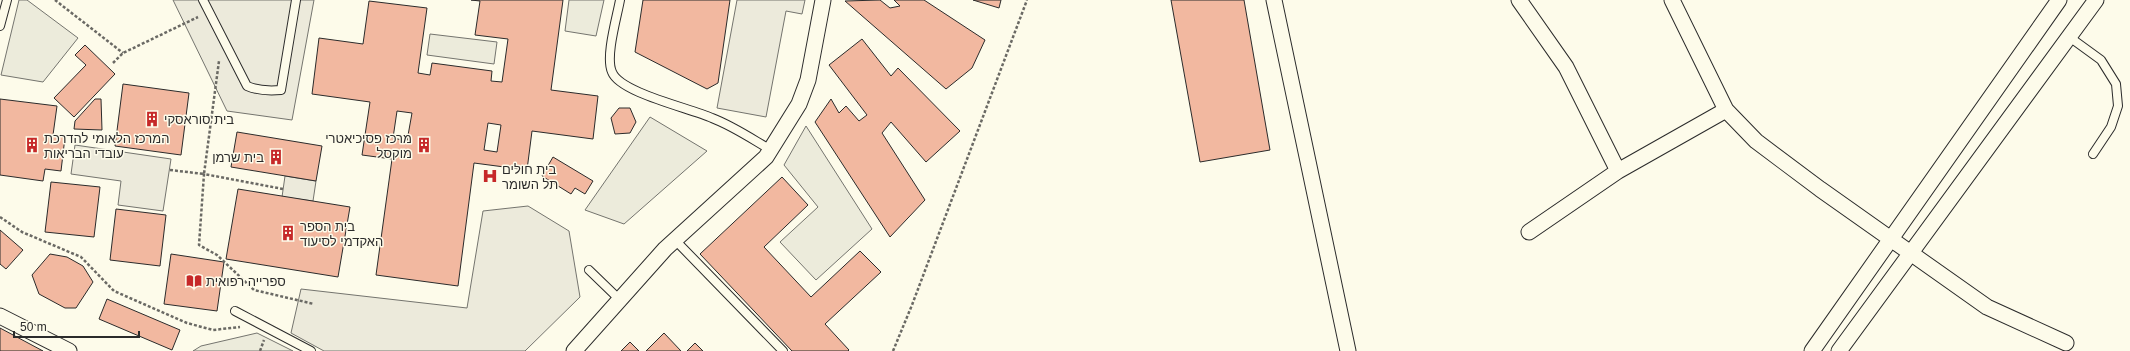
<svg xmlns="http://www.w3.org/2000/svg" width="2130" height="351" viewBox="0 0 2130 351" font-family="Arial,Heebo,sans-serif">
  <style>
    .green { fill: #ecebdb; stroke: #74746e }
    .parking { fill: #eceadb; stroke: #74746e }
    .building { fill: #f2b8a0; stroke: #2b2b2b; fill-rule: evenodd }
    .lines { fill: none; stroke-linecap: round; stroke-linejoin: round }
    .service-casing { stroke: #2b2b2b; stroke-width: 10 }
    .minor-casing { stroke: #2b2b2b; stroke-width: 17 }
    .path { stroke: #6a6964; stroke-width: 2.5; stroke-dasharray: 3 2; stroke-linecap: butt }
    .service { stroke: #fdfbea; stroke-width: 8 }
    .minor { stroke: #fdfbea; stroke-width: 15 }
    .labels { text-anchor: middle; stroke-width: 3; stroke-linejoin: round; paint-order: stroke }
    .poi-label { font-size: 13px; fill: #2b2b2b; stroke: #fdfbea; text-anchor: start }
  </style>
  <rect width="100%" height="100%" fill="#fdfbea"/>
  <path class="green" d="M19,0H27L78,38L43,82L1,75Z
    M569,0H604L596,36L565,31Z
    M430,34L497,42L494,64L427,55Z
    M650,117L707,151L624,224L585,210Z
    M806,126L872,229L816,280L780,242L818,207L784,165Z
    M257,333L293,351H193L201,346Z"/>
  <path class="parking" d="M173,0H314L292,120L227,111Z
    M737,0H805L802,14L786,11L766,117L717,108Z
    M75,145L171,159L163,211L118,205L121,181L71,174Z
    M285,176L316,181L313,201L282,197Z
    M528,206L569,231L580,297L525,351H324L291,333L301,289L467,308L483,211Z"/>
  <path class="building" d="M471,0H563L551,90L598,96L593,139L532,131L527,170L474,163L458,286L376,275L392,159L362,155L370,102L312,94L319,38L363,44L369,1L427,8L418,73L430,75L432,63L492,71L491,81L502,82L508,39L475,35L480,1ZM397,111L412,113L407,141L393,138ZM488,123L501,125L497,152L484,150Z
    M643,0H730L718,83L707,89L635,52Z
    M880,0L890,8L900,6L894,0H924L985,40L972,68L946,89L845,1Z
    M973,0H1001L999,8Z
    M1171,0H1244L1270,150L1200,162Z
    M862,39L891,76L898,68L960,131L926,162L891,122L882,133L925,200L890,237L815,122L831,99L839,113L846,106L859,121L867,115L829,65Z
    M85,45L115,74L74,117L54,98L86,65L75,55Z
    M123,84L189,93L181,155L115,146Z
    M0,99L57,106L53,135L65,137L61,171L45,169L43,181L0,175Z
    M95,99H101L102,130L74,129L75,121Z
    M619,108H630L636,122L630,133L615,134L611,118Z
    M237,132L322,146L316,181L231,167Z
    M553,157L593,181L585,194L575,188L571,194L542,176Z
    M782,177L808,205L764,247L811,297L860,251L881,272L825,324L849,350L848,351H792L700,254Z
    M51,182L100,187L94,237L45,232Z
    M238,189L350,207L338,277L226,259Z
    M116,209L166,215L160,266L110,260Z
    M0,230L23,250L6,269L0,264Z
    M50,254L67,257L83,266L93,282L76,308H65L39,294L32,275Z
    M171,254L224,262L217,311L164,304Z
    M107,299L180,330L172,350L99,319Z
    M0,328L43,351H0Z
    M664,333L681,351H646Z
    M630,342L639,351H621Z
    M695,343L703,351H687Z"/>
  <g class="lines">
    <defs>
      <path id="service" d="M203,0L247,86C258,91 269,91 281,90L296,0
        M620,0C617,17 605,57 612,72C620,93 690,108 712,118C733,126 752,139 771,150
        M0,26L7,0
        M2068,36L2101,60L2116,84L2118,106L2111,127L2093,154
        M675,240L783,351
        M589,270L620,300
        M235,311L311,351"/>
      <path id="minor" d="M1274,0L1348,351
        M1519,0L1566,67L1618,171
        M1672,0L1726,110L1756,141L1820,189L1987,307L2066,343
        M1529,232L1618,171L1726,110
        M0,316L69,351
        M574,351L665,249L766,157L799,104L808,80L823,0
        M1812,351L2059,0
        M1839,351L2096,0"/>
    </defs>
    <use href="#service" class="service-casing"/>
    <use href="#minor" class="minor-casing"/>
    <path class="path" d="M55,0L123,53
      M113,63L123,53L198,17
      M170,170L204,174L219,61
      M283,189L204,174L199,245L217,255L254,290L314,304
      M0,217L22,232L81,257L114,291L187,323L213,330L240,327
      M260,351L264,340
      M893,351L912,305L1027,0"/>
    <use href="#service" class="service"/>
    <use href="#minor" class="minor"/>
  </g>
  <defs>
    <symbol id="building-bare" viewBox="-9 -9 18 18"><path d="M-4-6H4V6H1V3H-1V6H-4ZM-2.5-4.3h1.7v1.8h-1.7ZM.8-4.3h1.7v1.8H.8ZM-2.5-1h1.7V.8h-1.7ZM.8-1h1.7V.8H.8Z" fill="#c62828" stroke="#fdfbea" stroke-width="2.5" paint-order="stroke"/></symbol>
    <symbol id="hospital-bare" viewBox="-9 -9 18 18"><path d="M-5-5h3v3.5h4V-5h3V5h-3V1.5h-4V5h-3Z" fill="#c62828" stroke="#fdfbea" stroke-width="2.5" paint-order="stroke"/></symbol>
    <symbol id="library-bare" viewBox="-9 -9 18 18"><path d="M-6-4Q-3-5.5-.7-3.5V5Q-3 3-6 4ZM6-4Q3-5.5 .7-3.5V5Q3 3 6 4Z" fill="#c62828" stroke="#fdfbea" stroke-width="2.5" paint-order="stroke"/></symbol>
  </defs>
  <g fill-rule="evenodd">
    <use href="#building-bare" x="141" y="108" width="22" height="22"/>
    <use href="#building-bare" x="21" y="134" width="22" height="22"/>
    <use href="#building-bare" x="413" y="134" width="22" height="22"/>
    <use href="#building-bare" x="265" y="146" width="22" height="22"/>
    <use href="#hospital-bare" x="479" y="165" width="22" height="22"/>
    <use href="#building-bare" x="277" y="222" width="22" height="22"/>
    <use href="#library-bare" x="183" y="270" width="22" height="22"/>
  </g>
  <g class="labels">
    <g class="poi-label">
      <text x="164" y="124">בית סוראסקי</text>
      <text x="44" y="143">המרכז הלאומי להדרכת<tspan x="44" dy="15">עובדי הבריאות</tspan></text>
      <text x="412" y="143" text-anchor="end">מרכז פסיכיאטרי<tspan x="412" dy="15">מוקסל</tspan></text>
      <text x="264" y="162" text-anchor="end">בית שרמן</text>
      <text x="502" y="174">בית חולים<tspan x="502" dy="15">תל השומר</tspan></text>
      <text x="300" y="231">בית הספר<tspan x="300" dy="15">האקדמי לסיעוד</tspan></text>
      <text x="206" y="286">ספרייה רפואית</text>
    </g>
  </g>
  <path d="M14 331v6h125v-6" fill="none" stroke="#2b2b2b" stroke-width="2"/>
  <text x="20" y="331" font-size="12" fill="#2b2b2b" stroke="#fdfbea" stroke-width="3" paint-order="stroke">50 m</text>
</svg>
